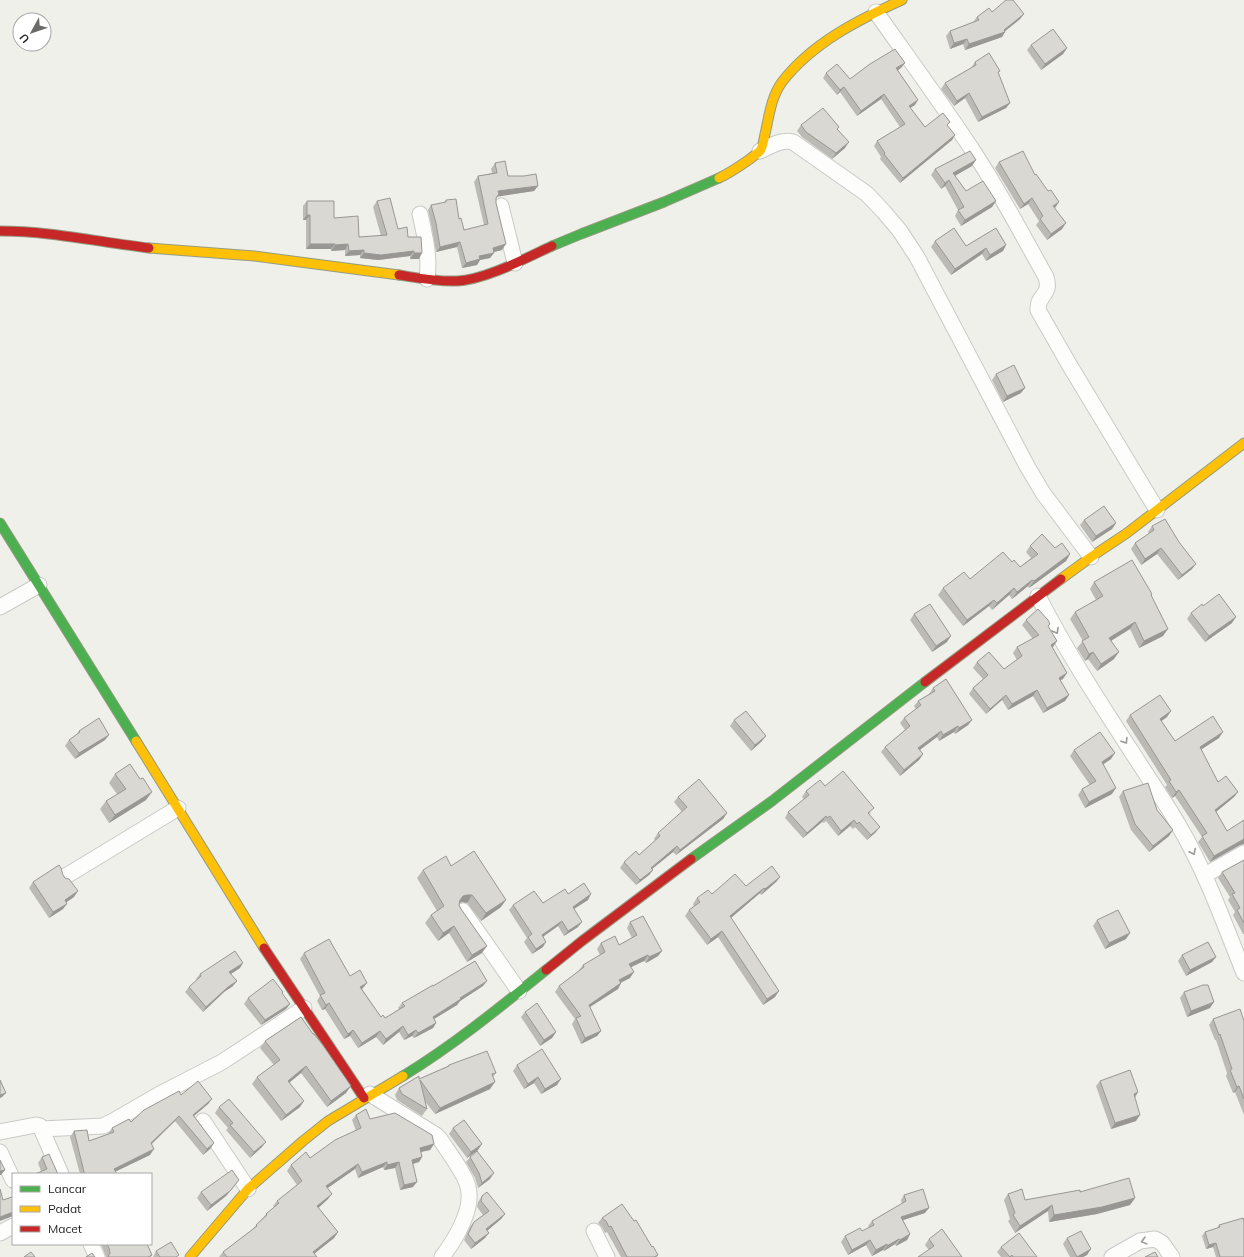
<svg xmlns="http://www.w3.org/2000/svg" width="1244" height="1257" viewBox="0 0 1244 1257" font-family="Mulish,sans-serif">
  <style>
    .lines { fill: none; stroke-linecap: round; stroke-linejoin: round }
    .street-casing { stroke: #c9c9c7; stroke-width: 17 }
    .fast-casing { stroke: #949c81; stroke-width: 11 }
    .slow-casing { stroke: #949c81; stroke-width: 11 }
    .jam-casing { stroke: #949c81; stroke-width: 11 }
    .street { stroke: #fdfdfc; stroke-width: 15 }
    .fast { stroke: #4caf50; stroke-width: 9 }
    .slow { stroke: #ffc107; stroke-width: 9 }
    .jam { stroke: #c62828; stroke-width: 9 }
    .wall { fill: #bbbab5 }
    .shaded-wall { fill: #989794 }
    .building { fill: #d9d8d3; stroke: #989794 }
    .oneway { stroke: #9a9a9a }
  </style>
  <rect width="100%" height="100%" fill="#f0f0eb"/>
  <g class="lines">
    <defs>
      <path id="street" d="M876,12C909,59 943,105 975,154C1001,194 1023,236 1046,277C1052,296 1037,294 1038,310L1070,366L1157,510
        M760,151C771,146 781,139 793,142L867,194L884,212L900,231L917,257L1027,466L1043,493L1091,557
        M501,206L515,263
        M420,214C425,236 430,257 427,279
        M1038,596C1067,653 1102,706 1137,760C1151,782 1166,803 1179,826C1206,872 1224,923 1244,973
        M0,607L39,585
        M1205,875L1244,853
        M66,876L178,808
        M463,911L519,991
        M370,1094L436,1135L440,1139C447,1150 466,1175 468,1187C474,1209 455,1240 442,1257
        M203,1121L248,1189
        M42,1129L103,1126L113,1121L160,1094L222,1062L304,1008
        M0,1132L36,1125L40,1126L61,1174
        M0,1152L13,1180
        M594,1231L607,1257
        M0,1233L13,1226
        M91,1244L97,1257
        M1112,1257L1140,1241L1155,1239L1162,1243L1172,1257"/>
      <path id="fast" d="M552,246L581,234L664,202L719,178
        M0,523L136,741
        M691,859L772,801L925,682
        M403,1076C455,1044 499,1008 546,970"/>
      <path id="slow" d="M719,178C730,173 740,166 750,159C753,156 757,154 760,151C763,147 764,139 765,134C769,117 771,97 782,82C812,43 858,20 902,0
        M149,248L254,256L399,275
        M1061,579L1091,557L1127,533L1244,443
        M136,741L264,948
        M190,1257L248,1189L303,1141L328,1121L403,1076"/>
      <path id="jam" d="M0,231C50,231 99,242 149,248
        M399,275C418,278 438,282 457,281C485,280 526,258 552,246
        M925,682L1061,579
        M264,948L364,1098
        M546,970L582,941L691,859"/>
    </defs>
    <use href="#street" class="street-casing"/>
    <use href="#fast" class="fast-casing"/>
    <use href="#slow" class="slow-casing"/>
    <use href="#jam" class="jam-casing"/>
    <use href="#street" class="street"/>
    <use href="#fast" class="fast"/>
    <use href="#slow" class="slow"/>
    <use href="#jam" class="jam"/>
  </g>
  <path class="wall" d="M992,12L1024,14L1020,19L1005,31L1002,37L965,50L963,44L950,49L946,36L950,31L973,22L977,17Z
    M1031,45L1067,48L1063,54L1041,70L1027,50Z
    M975,62L998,74L1010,103L1006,108L978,122L965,98L954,106L941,89L945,83L971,68Z
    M901,68L898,70L915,105L910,108L925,127L950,122L947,126L955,135L952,140L900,183L880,159L881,157L874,146L877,141L900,127L881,99L857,116L840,92L837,95L823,78L826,73L850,79Z
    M801,125L845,148L832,159L802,137L797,131Z
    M999,162L1035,175L1062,229L1047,240L1036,225L1039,221L1028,204L1020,209L995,168Z
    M495,163L508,176L538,186L534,191L497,196L496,198V203L502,250L494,252L490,258L480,260L477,265L462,268L457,247L436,252L432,229L428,210L431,205L444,203L446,200L459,219L464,230L484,225L474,182L478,176L492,173L491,169Z
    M972,166L955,176L966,191L996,201L992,207L961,226L955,216L958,210L945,186L941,189L931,175L935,169Z
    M307,201L334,218L359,237L381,236L373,207L377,201L398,229L408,237L419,259H410V256L378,260L360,258V255L345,256V250L331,251V249H306V220H303V206Z
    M935,241L966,246L1006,245L1003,251L986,261L982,254L951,275L931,247Z
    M996,374L1021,393L1003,402L992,380Z
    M1084,520L1116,523L1112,529L1092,542L1080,525Z
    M1152,526L1192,569L1178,580L1157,554L1141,565L1131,549L1135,543L1149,534L1148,532Z
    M1030,546L1055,548L1070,554L1066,561L1029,588L1028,586L1012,599L1009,595L992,610L989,606L963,626L938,595L943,588L970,579L1012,562L1020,567L1031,558L1026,552Z
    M1094,582L1151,595L1163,636L1139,648L1130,629L1111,641L1114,659L1097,671L1088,659L1085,661L1077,648L1083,641L1070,619L1075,612L1096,600L1090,589Z
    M1203,606L1232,623L1205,642L1187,619L1191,613Z
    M914,614L947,642L932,652L910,620Z
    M1026,620L1048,626L1057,641L1052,647L1063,679L1060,680L1069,695L1065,701L1043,713L1033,696L1008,710L1002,700L986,714L969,694L973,688L983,679L973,668L977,662L1004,669L1017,660L1013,653L1017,647L1033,639L1022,625Z
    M933,688L972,720L968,725L955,734L954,732L939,741L937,737L920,750L923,754L919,760L900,776L881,752L885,747L905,730L900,723L904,718L916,709L914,706L918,701L929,694Z
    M1130,715L1167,717L1161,721L1175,741L1219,738L1201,749L1218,782L1238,792L1234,797L1216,812L1227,831L1244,820V844L1240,845L1210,862L1198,842L1202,837L1175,796L1172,798L1165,787L1167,785L1126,721Z
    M734,720L762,741L751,751L730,726Z
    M79,731L105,740L75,759L65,746L69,740L76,735Z
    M1074,750L1111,759L1103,764L1112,794L1085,808L1078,795L1082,789L1090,785L1070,756Z
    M115,774L140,779L146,800L109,823L100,809L106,801L117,794L109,783Z
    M825,786L871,813L869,814L876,832L867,840L855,827L853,829L850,826L838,836L826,821L824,823L822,822L803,838L785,818L788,812L804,799L802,797L806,791Z
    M1123,791L1157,810L1173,830L1169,836L1149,852L1131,830L1119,797Z
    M678,797L727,813L723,819L676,855L673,852L652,869L653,870L649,875L636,885L620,868L624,862L639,855L656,841L654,839L658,833L682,812L674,802Z
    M1244,860V934H1243L1233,915L1235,912L1228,900L1230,897L1218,878L1222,872Z
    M451,866L501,907L481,921L467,903L462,902L460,903L459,905L482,953L467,962L449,933L438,941L425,923L431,915L437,911L417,878L423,870Z
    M63,875L65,878L74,897L66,902L63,909L49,918L29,888L33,882Z
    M780,877L776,882L761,895L760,893L731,918L775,997L763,1005L718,937L707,945L685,916L689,910L694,906L693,904L697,898L746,886Z
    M568,894L588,900L574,909L578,927L564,936L558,926L543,937V947L532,954L524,942L527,938L509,910L513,905L543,903Z
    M1097,920L1126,939L1105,949L1093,926Z
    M630,922L662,951L658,956L646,963L644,961L631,967L630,978L621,983L618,989L590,1007L601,1031L597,1036L581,1044L572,1024L575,1019L555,992L559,986L579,971V970L583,965L600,955L597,949L601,943L619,945L632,938L627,928Z
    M304,953L350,976L363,988L362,989L381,1017L385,1018L399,1009L398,1008L402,1003L433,986H483L460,1001L457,1005L434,1019L436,1023L433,1028L414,1038L412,1036L404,1040L399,1032L383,1045L376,1037L358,1048L350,1036L344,1039L325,1009L322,1010L317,1001L320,996L300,959Z
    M1182,955L1216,957L1212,962L1186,976L1178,961Z
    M240,968L231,974L233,986L224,992L203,1012L185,992L189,987L197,980L196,979L200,974Z
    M283,992L282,994L290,1004L286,1009L261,1025L244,1004L248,998Z
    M1184,992L1210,1008L1187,1017L1180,998Z
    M525,1012L556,1032L552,1038L540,1046L521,1017Z
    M301,1017L346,1093L327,1107L301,1073L290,1082L300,1107L281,1121L252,1084L257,1077L274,1065L260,1048L265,1041Z
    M1213,1019L1244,1021V1115L1235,1092L1233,1093L1226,1076L1227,1073L1216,1040H1215L1209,1025Z
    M449,1065L496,1073L493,1077L490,1089L435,1114L424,1100L427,1109L422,1116L397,1100L395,1095L399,1088L448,1066Z
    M517,1065L557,1085L541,1094L534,1083L524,1089L513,1071Z
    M1100,1081L1138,1092L1135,1098L1136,1121L1111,1129L1096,1086Z
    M181,1095L212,1099L208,1104L194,1116L214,1143L210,1149L203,1155L175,1121L152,1144L150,1155L115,1172L117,1174H80L70,1137L74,1131L89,1141L108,1134L112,1128L131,1122Z
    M219,1107L262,1147L250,1158L226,1130L228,1128L215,1113Z
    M356,1115L370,1119L434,1144L430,1150L421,1152L422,1157L419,1162L413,1164V1187L400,1190L395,1168L384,1170L383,1167L358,1178L355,1169L327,1188L328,1199L318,1208L338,1232L334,1238L314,1254L317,1257H219L223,1252L253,1229L256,1225L262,1219L266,1214L274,1207L273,1206L277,1201L297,1185L287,1171L291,1165L310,1158L356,1131L352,1120Z
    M453,1128L478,1150L467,1158L449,1134Z
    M42,1157L57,1172L41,1171L38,1163Z
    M470,1157L490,1179L478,1188L475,1178L466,1162Z
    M239,1180L226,1196L207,1211L197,1198L201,1192Z
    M1080,1192L1135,1198L1130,1205L1097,1214L1049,1222L1048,1211L1015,1233L1008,1221L1010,1219L1004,1200L1008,1194L1025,1200Z
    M904,1195L925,1213L903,1220L910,1234L907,1240L896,1246L895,1244L884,1251L883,1250L872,1256L866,1245L848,1255L841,1242L845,1236L862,1231L869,1228L868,1226L872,1221L902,1204L901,1200Z
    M482,1196L505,1214L501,1219L487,1231L485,1238L471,1249L464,1240L470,1227L474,1222L483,1215L477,1207L478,1202Z
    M602,1218L652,1247L658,1255L657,1257H621L607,1232L605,1233L602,1227L598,1223Z
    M1219,1225L1244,1257H1216L1213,1247L1206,1249L1202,1236L1205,1232L1217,1228Z
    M1067,1238L1087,1255L1083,1257H1070L1063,1244Z
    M929,1239L962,1257L928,1249L925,1245Z
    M101,1244H147L152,1255L151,1257H106L105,1254Z
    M1001,1247L1037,1257H1001L997,1252Z
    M156,1251L178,1257H153Z"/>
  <path class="shaded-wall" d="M1024,14L1020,19L1004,32H1005L1002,37L965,50L969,44L1004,30Z
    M967,39L963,44L950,49L954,43Z
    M1067,48L1063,54L1041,70L1045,64Z
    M905,63L901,68L893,73L896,68Z
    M844,87L840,92L837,95L840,90Z
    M969,93L965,98L954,106L957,101Z
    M884,94L881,99L857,116L861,111Z
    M918,100L915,105L905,111L909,106Z
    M1010,103L1006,108L978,122L982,117Z
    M955,135L952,140L900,183L903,178Z
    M849,142L845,148L832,159L836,153Z
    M976,160L972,166L949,179L953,173Z
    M949,180L945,186L941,189L945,183Z
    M538,186L534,191L495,197L498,191Z
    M1032,198L1028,204L1020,209L1024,204Z
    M996,201L992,207L961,226L965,220Z
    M1059,202L1055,208L1053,206Z
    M307,215H310L306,220H303Z
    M1066,223L1062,229L1047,240L1051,234Z
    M460,242L457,247L436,252L440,247Z
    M310,244H335L331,249H306Z
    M348,244L345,250L331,251L335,245Z
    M506,244L502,250L489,253L493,248Z
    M1006,245L1003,251L986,261L990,255Z
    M986,248L982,254L951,275L955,269Z
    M364,250L360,255L345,256L349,251Z
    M414,251L410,256L378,260L360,258L364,253Z
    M414,253H422L419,259H410Z
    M494,253L490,258L480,260L477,265L462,268L466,263L479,256Z
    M1025,388L1021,393L1003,402L1007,396Z
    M1116,523L1112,529L1092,542L1096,536Z
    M1161,548L1157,554L1141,565L1145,559Z
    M1070,554L1066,561L1029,588L1034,581Z
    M1196,564L1192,569L1178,580L1182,575Z
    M1032,580L1028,586L1012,599L1017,592Z
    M1014,588L1009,595L992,610L997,603Z
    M994,600L989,606L963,626L967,620Z
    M1236,617L1232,623L1205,642L1209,636Z
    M1135,622L1130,629L1104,645L1109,638Z
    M1168,629L1163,636L1139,648L1144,641Z
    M951,636L947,642L932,652L936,646Z
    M1057,641L1053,647L1047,650L1051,645Z
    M1093,652L1088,659L1085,661L1089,654Z
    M1119,652L1114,659L1097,671L1101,664Z
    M1067,673L1063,679L1055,683L1059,678Z
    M1037,690L1033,696L1008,710L1012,704Z
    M1006,695L1002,700L986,714L990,709Z
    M1069,695L1065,701L1043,713L1047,708Z
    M1171,711L1167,717L1156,725L1160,719Z
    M972,720L968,725L955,734L959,728Z
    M958,726L954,732L939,741L943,735Z
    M941,731L937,737L914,754L918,748Z
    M1223,732L1219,738L1196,753L1200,747Z
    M109,735L105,740L75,759L79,753Z
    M766,736L762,741L751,751L755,745Z
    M1115,753L1111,759L1098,768L1102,762Z
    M923,754L919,760L900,776L904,770Z
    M1116,788L1112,794L1085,808L1089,802Z
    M1179,790L1175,796L1172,798L1176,792Z
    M152,792L146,800L109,823L115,815Z
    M1238,792L1234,797L1211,816L1215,810Z
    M727,813L723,819L676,855L680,850Z
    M826,816L822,822L803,838L807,833Z
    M854,820L850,826L838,836L841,831Z
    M880,827L876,832L867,840L871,835Z
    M1173,830L1169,836L1149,852L1153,846Z
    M1244,839V844L1240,845L1210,862L1214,856Z
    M677,846L673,852L647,873L651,868Z
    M653,870L649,875L636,885L640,880Z
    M780,877L776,882L761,895L765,889Z
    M764,888L760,893L726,922L730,916Z
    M78,891L74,897L61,906L65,900Z
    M591,894L588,900L569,912L573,907Z
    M467,895H472L467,903L462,902L458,904L463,896Z
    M506,900L501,907L481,921L486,913Z
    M67,904L63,909L49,918L53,912Z
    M562,921L558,926L538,940L542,935Z
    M582,922L578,927L564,936L568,931Z
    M454,926L449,933L438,941L443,933Z
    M722,931L718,937L707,945L711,939Z
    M1130,933L1126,939L1105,949L1109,943Z
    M546,942L543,947L532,954L536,949Z
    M487,946L482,953L467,962L472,955Z
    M662,951L658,956L646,963L649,957Z
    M648,955L644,961L625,970L629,964Z
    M1216,957L1212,962L1186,976L1190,970Z
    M243,963L240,968L226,977L229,972Z
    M634,972L630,978L615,985L619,980Z
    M237,981L233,986L224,992L203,1012L206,1007L228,987Z
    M487,981L483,986L460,1001L457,1005L429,1022L433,1017L460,998Z
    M367,983L363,988L356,992L360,987Z
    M621,983L618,989L585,1010L589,1005Z
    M779,991L775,997L763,1005L767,999Z
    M1214,1002L1210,1008L1187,1017L1191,1011Z
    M329,1003L325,1009L322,1010L326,1005Z
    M290,1004L286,1009L261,1025L265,1020Z
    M436,1023L433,1028L414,1038L418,1033Z
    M403,1026L399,1032L383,1045L386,1039Z
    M353,1030L350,1036L344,1039L348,1034Z
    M416,1030L412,1036L404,1040L408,1035Z
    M380,1031L376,1037L358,1048L362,1043Z
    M601,1031L597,1036L581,1044L585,1038Z
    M556,1032L552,1038L540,1046L544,1040Z
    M306,1066L301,1073L284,1087L288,1081Z
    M538,1077L534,1083L524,1089L528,1084Z
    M561,1079L557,1085L541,1094L545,1089Z
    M495,1082L490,1089L435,1114L440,1108Z
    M351,1086L346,1093L327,1107L331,1101Z
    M1239,1086L1235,1092L1233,1093L1237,1087Z
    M1138,1092L1134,1098V1094Z
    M6,1093L2,1097L0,1098V1095Z
    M212,1099L208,1104L189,1120L193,1115Z
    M304,1101L300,1107L281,1121L286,1115Z
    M1140,1115L1136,1121L1111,1129L1115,1123Z
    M179,1116L175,1121L147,1148L151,1143Z
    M266,1142L262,1147L250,1158L254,1152Z
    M214,1143L210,1149L203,1155L207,1149Z
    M434,1144L430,1150L416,1153L420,1148Z
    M482,1144L478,1150L467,1158L471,1152Z
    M154,1149L150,1155L110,1174L114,1169Z
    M422,1157L419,1162L408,1165L412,1160Z
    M387,1162L383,1167L358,1178L362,1172Z
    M399,1162L395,1168L384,1170L387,1165Z
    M358,1164L355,1169L322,1192L326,1186Z
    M5,1170L1,1175H0V1171Z
    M494,1173L490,1179L478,1188L482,1183Z
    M239,1180L226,1196L207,1211L211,1205Z
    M417,1182L413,1187L400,1190L404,1185Z
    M332,1194L328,1199L314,1212L317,1206Z
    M1135,1198L1130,1205L1097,1214L1049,1222L1054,1215Z
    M1052,1205L1048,1211L1015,1233L1020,1226Z
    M929,1208L925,1213L897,1222L901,1217Z
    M13,1212V1216L0,1221V1217Z
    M505,1214L501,1219L482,1235L486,1229Z
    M338,1232L334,1238L310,1257L313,1252Z
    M489,1233L485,1238L471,1249L475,1243Z
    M910,1234L907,1240L896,1246L900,1240Z
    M899,1239L895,1244L884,1251L887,1246Z
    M870,1240L866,1245L848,1255L852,1250Z
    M1216,1243L1213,1247L1206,1249L1209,1245Z
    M887,1244L883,1250L872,1256L876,1250Z
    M1091,1249L1087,1255L1083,1257H1077Z"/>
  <path class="building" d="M1006,0H1013L1024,14L1004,30L1005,32L969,44L967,39L954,43L950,31L979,20L977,17L989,8L992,12Z
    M1053,29L1067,48L1045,64L1031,45Z
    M895,49L905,63L896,68L918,100L909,106L925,127L943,113L950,122L947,125L955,135L903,178L884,154L885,153L877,141L905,124L884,94L861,111L844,87L840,90L826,73L837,64L850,79L870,64Z
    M989,53L1000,71L998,72L1010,103L982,117L969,93L957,101L945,83L976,65L975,62Z
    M823,108L839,127L837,129L849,142L836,153L806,132L801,125Z
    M970,151L976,160L953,173L966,191L983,181L996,201L965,220L958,210L964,207L949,180L945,183L935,169Z
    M1023,151L1035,175L1036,174L1048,191L1051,190L1059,202L1053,206L1066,223L1051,234L1040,219L1043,216L1032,198L1024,204L999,162Z
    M505,161L508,176H524L536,174L538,186L498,191L499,194L496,198V203L506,244L493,248L494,253L479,256L480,259L466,263L460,242L440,247L436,223L431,205L446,202V200L456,199L459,219L461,218L464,230L488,224L478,176L497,173L495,163Z
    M390,198L398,229L407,227L408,237H421L422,253H414V251L381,255L364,253V250L349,251L348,244L335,245V244H310V215H307V201H334V218L358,216L359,237L387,235L377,201Z
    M954,228L966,246L996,228L1006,245L990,255L986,248L955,269L935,241Z
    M1014,365L1025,388L1007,396L996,374Z
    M1104,506L1116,523L1096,536L1084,520Z
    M1165,519L1179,542L1196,564L1182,575L1161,548L1145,559L1135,543L1154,530L1152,526Z
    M1042,534L1055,548L1062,543L1070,554L1034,581L1032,580L1017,592L1014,588L997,603L994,600L967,620L943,588L964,572L970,579L1003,552L1012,562L1014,560L1020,567L1038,554L1030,546Z
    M1132,560L1152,594L1151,595L1168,629L1144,641L1135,622L1109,638L1119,652L1101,664L1093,652L1089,654L1082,641L1089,637L1075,612L1103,596L1094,582Z
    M1219,594L1236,617L1209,636L1191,613L1202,604L1203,606Z
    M930,604L951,636L936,646L914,614Z
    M1038,609L1048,620L1050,624L1048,626L1057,641L1051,645L1067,673L1059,678L1069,695L1047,708L1037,690L1012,704L1006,695L990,709L973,688L988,675L977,662L989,652L1004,669L1022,656L1017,647L1039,635L1026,620Z
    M946,679L972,720L959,728L958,726L943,735L941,731L918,748L923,754L904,770L885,747L910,726L904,718L921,705L918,701L935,691L933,688Z
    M1160,695L1171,711L1160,719L1175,741L1213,716L1223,732L1200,747L1218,782L1226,776L1238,792L1215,810L1227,831L1244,820V839L1214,856L1202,836L1207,833L1179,790L1176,792L1169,781L1171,780L1130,715Z
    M746,711L766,736L755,745L734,720Z
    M99,718L109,735L79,753L69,740L80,732L79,731Z
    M1100,732L1115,753L1102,762L1116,788L1089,802L1082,789L1096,781L1074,750Z
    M130,764L140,779L143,778L152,792L115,815L106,801L126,789L115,774Z
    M843,771L874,808L868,813L880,827L871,835L859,822L857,824L854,820L841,831L830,816L827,818L826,816L807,833L788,812L809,795L806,791L820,780L825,786Z
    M699,779L727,813L680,850L677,846L651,868L653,870L640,880L624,862L636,851L639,855L660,836L658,833L687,807L678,797Z
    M1148,783L1157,810L1173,830L1153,846L1135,824L1123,791Z
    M474,851L506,900L486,913L472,895H467L463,896L460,900L459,905L461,909L487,946L472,955L454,926L443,933L431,915L444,906L423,870L446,856L451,866Z
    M1244,860V923L1237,910L1240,908L1232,894L1235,893L1222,872Z
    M59,865L61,868L63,875L65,878L69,879L78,891L65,900L67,904L53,912L33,882Z
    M772,866L780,877L765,889L764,888L730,916L779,991L767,999L722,931L711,939L689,910L700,902L697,898L708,890L712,894L735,874L746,886Z
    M584,883L591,894L573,907L582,922L568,931L562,921L542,935L546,942L536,949L528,937L532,934L513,905L534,891L543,903L565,889L568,894Z
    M1118,910L1130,933L1109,943L1097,920Z
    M643,916L662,951L649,957L648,955L629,964L634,972L619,980L621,983L589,1005L601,1031L585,1038L576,1018L581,1016L559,986L584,967L583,965L605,952L601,943L615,936L619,945L637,935L630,922Z
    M329,939L350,976L360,970L367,983L360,987L381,1017L383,1015L385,1018L405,1006L402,1003L433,985V986L475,961L487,981L460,998L461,999L433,1017L436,1023L418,1033L416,1030L408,1035L403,1026L386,1039L380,1031L362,1043L353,1030L348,1034L329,1003L326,1005L320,995L325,993L304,953Z
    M1208,942L1216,957L1190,970L1182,955Z
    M235,951L243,963L229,972L237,981L228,987L206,1007L189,987L201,976L200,974Z
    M273,979L283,992L282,993L290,1004L265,1020L248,998Z
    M1203,985H1208L1214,1002L1191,1011L1184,992Z
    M537,1003L556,1032L544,1040L525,1012Z
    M1240,1009L1244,1021V1099L1239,1086L1237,1087L1230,1070L1232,1069L1220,1034L1219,1035L1213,1019Z
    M301,1017L313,1034H314L322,1044L351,1086L331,1101L306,1066L288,1081L304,1101L286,1115L257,1077L280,1060L265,1041Z
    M542,1049L561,1079L545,1089L538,1077L528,1084L517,1065Z
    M487,1051L496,1073L492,1074L495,1082L440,1108L420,1080L427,1109L402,1094L399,1088L419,1076V1079L449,1066V1065Z
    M1130,1070L1138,1092L1134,1094L1140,1115L1115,1123L1100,1081Z
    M0,1080L6,1093L0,1095Z
    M198,1081L212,1099L193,1115L214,1143L207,1149L179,1116L151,1143L154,1149L114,1169L117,1174H85L84,1172L74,1131L87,1130L89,1141L114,1132L112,1128L129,1119L131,1122L144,1110L179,1091L181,1095Z
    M229,1099L266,1142L254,1152L230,1125L233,1123L219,1107Z
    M366,1109L370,1119L395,1113L432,1135L434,1144L420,1148L422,1157L412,1160L417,1182L404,1185L399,1162L387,1165V1162L362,1172L358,1164L326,1186L332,1194L317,1206L338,1232L313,1252L317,1257H227L223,1252L257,1226L256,1225L267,1215L266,1214L279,1203L277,1201L302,1181L291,1165L306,1152L310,1158L335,1140L361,1128L356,1115Z
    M464,1120L482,1144L471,1152L453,1128Z
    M477,1151L494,1173L482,1183L479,1173L470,1157Z
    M49,1154L57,1172L58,1174H35L47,1169L42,1157Z
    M0,1160L5,1170L0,1171Z
    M232,1170L239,1180L230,1191L211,1205L201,1192Z
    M1129,1178L1135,1198L1102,1207L1054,1215L1052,1205L1020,1226L1013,1215L1015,1213L1008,1194L1022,1189L1025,1200L1080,1190V1192Z
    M0,1189L3,1200L12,1197L13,1198V1212L0,1217Z
    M923,1189L929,1208L901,1217L910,1234L900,1240L899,1239L887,1246V1244L876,1250L870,1240L852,1250L845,1236L860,1228L862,1231L874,1225L872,1221L906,1201L904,1195Z
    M487,1192L505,1214L486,1229L489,1233L475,1243L468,1234L474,1222L489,1211L481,1201L482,1196Z
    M622,1204L634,1221L636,1220L652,1247L653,1246L658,1255L654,1257H627L611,1226L609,1227L606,1221L602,1218Z
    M1243,1218L1244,1222V1257H1220L1216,1243L1209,1245L1205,1232L1220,1227L1219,1225Z
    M942,1229L962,1257H918L934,1246L929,1239Z
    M1081,1231L1091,1249L1077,1257L1067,1238Z
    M1019,1233L1037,1257H1013L1012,1255L1010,1257L1001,1247Z
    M171,1242L179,1255L176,1257H160L156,1251Z
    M107,1244H147L152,1255L148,1257H108L110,1253L109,1248Z
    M31,1252L35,1257H24Z
    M1155,1252L1158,1257H1145Z
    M92,1253L95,1257H86Z"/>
  <defs><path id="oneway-chevron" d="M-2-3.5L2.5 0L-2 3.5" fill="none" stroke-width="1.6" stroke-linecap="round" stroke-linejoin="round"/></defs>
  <g class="oneway">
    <use href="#oneway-chevron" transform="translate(1056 631) rotate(61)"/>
    <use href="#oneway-chevron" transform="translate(1125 741) rotate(58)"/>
    <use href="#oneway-chevron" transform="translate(1193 852) rotate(63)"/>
    <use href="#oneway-chevron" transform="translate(1144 1241) rotate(165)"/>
  </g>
  <rect x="12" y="1173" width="140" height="72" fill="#ffffff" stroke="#a7a7a7"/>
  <rect x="20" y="1186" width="20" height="6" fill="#4caf50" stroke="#a7a7a7"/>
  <text x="48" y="1193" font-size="12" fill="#222222">Lancar</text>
  <rect x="20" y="1206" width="20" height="6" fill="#ffc107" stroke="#a7a7a7"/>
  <text x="48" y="1213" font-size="12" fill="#222222">Padat</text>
  <rect x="20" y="1226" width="20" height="6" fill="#c62828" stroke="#a7a7a7"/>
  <text x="48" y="1233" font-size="12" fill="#222222">Macet</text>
  <g transform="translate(32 32) rotate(230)"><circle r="19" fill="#ffffff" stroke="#a7a7a7"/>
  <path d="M0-3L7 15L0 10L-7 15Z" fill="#6a6a68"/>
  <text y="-6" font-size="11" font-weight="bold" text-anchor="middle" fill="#222222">U</text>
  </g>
</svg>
